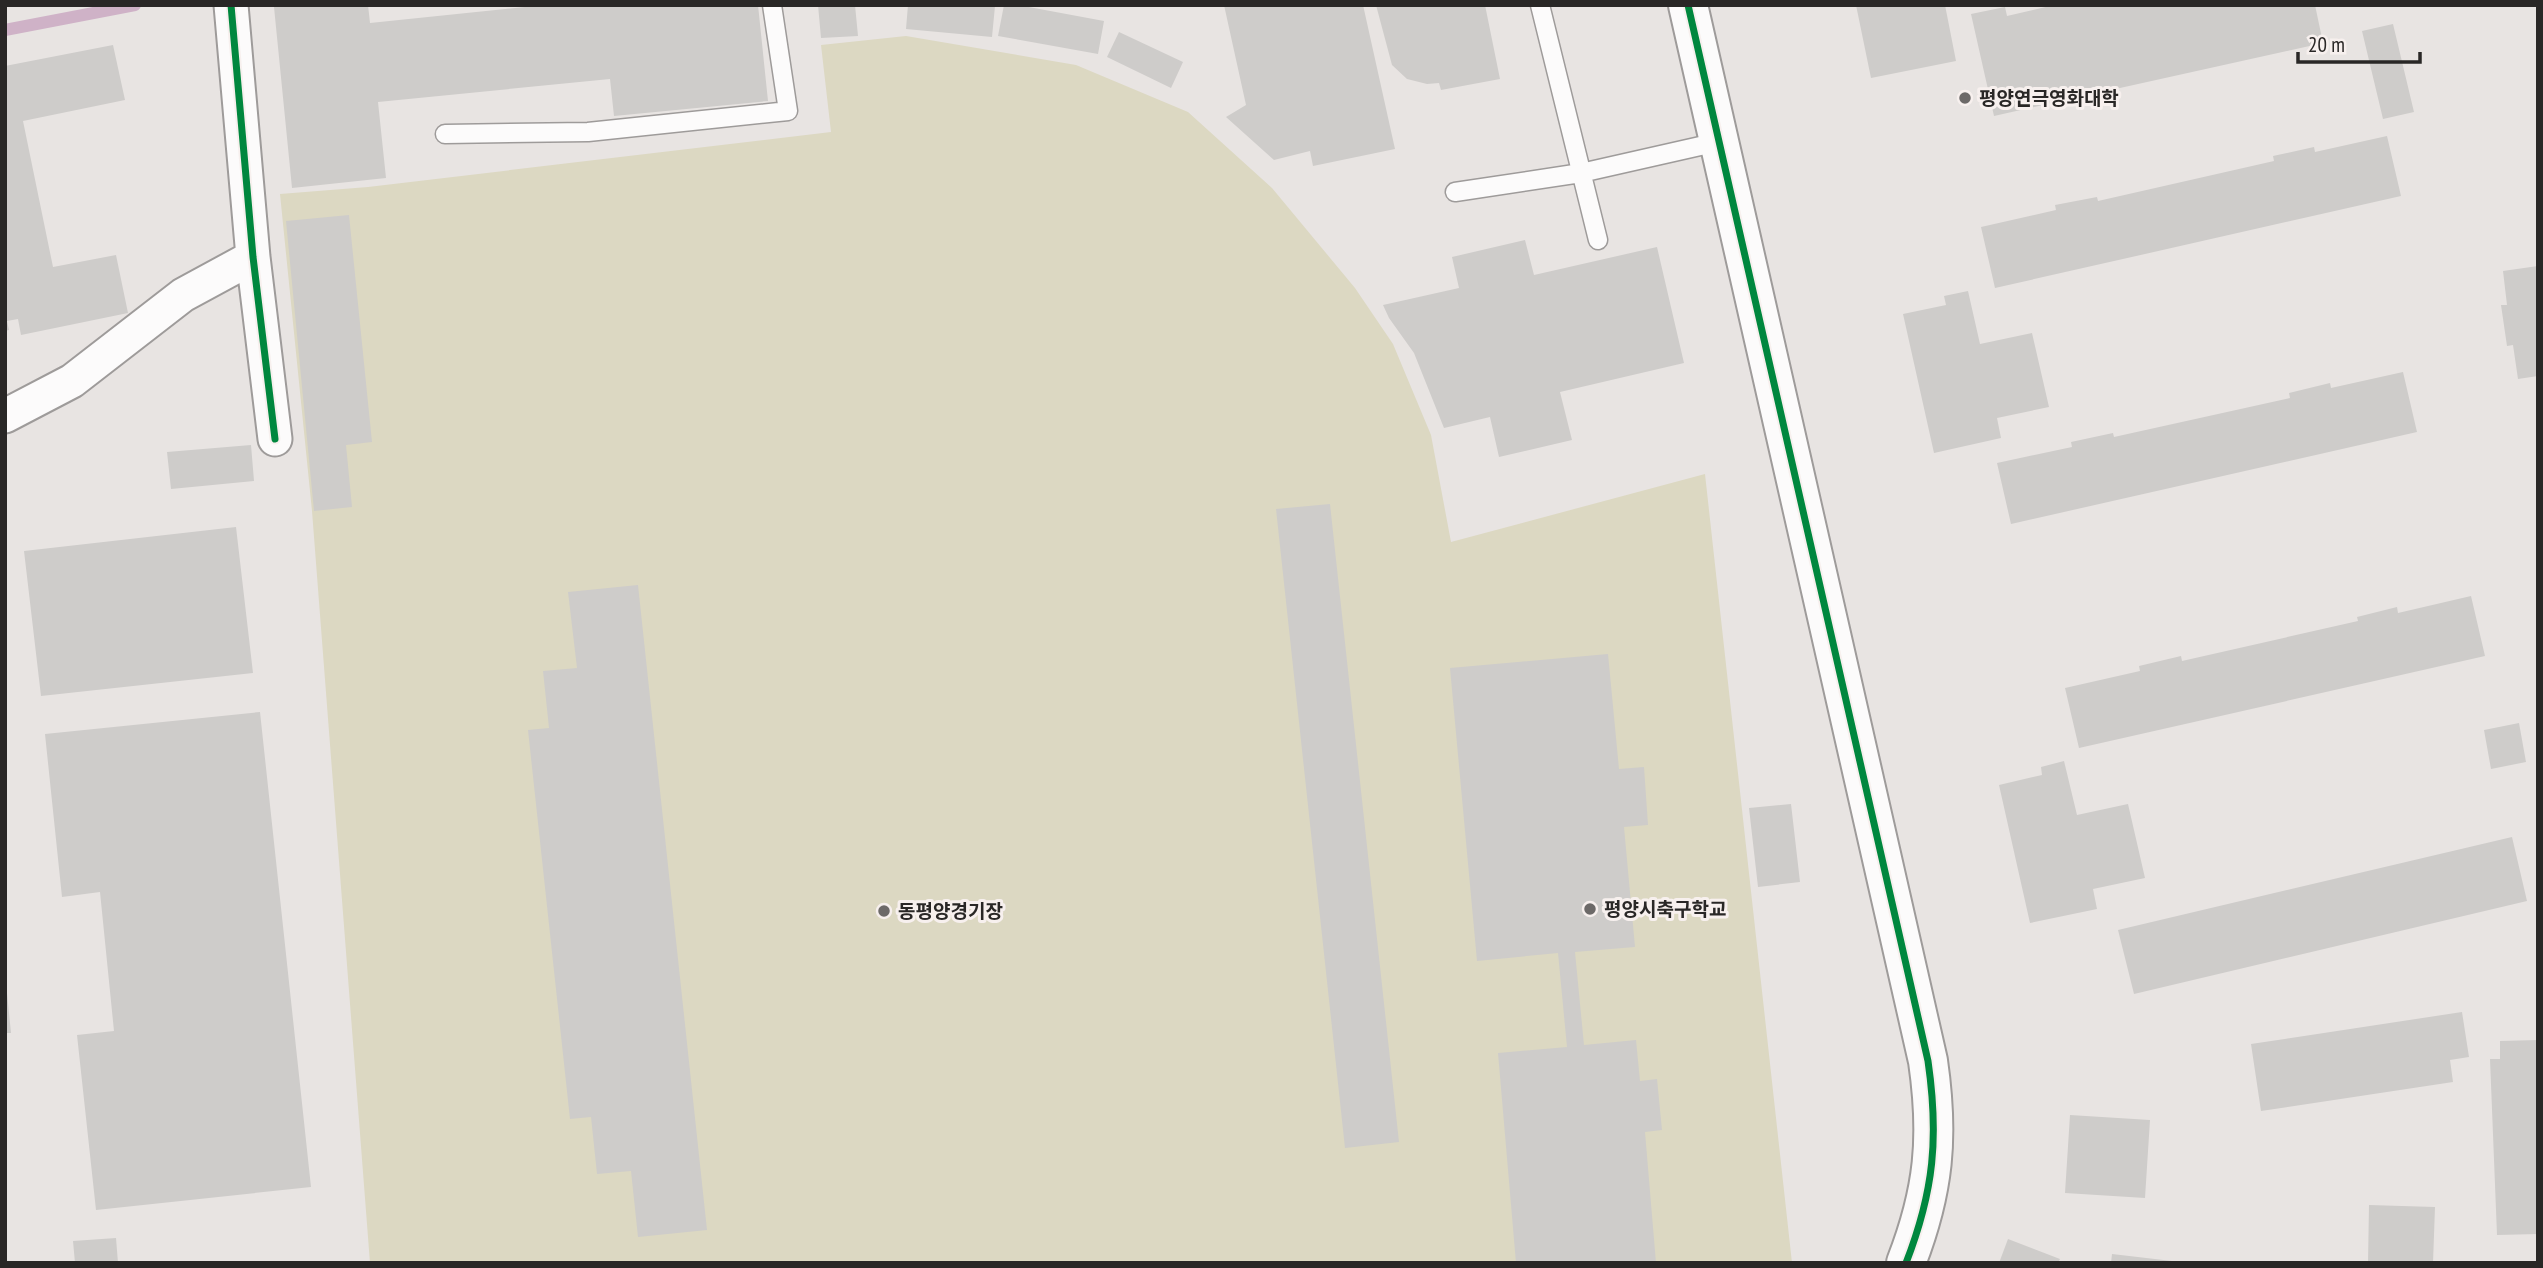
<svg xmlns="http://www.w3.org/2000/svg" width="2543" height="1268" viewBox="0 0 2543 1268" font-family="'PT Sans Narrow','Noto Sans KR',sans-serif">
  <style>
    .green { fill: #dcd8c2 }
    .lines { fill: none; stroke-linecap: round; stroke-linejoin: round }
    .stream { stroke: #cfb2c7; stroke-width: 12 }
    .building { fill: #ceccca }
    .lane-casing { stroke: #9e9b9a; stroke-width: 21 }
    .street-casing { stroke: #9e9b9a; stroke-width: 37 }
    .secondary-casing { stroke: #9e9b9a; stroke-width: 42 }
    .lane { stroke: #fcfbfb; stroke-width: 18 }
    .street { stroke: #fcfbfb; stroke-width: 33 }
    .secondary { stroke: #fcfbfb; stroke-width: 38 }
    .cycleway-casing { stroke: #f7f0ee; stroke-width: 11 }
    .cycleway { stroke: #00873e; stroke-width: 7 }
    .poi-dot { fill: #6c6968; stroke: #f7f0ee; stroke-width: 2.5 }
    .labels { text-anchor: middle; stroke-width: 6; stroke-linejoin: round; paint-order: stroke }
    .poi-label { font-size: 19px; font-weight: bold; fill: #292726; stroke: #f7f0ee; text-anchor: start }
  </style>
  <rect width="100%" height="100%" fill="#e8e4e2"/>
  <path class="green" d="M906,36L1076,65L1188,112L1272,188L1355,288L1393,344L1431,435L1451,542L1705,474L1792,1263H370L312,511L280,194L368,187L831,132L821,45Z"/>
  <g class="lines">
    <path class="stream" d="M5,30L135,5"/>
  </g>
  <path class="building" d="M291,5H368L370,23L544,5H758L768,101L614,116L610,79L378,102L386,178L292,188L274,7Z
    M818,5H855L858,36L821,38Z
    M908,5L995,6L992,37L906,29Z
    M1004,5H1018L1104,21L1098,54L998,36Z
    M1224,5H1363L1395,149L1313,166L1310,151L1274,160L1226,117L1246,105Z
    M1376,5H1485L1500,79L1441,90L1439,83L1427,84L1407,79L1392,65Z
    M1856,5H1945L1956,61L1871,78Z
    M2054,5H2315L2323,43L1994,116L1971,14L2005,7L2007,16Z
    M2393,24L2414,112L2383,119L2362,31Z
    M1119,32L1183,62L1171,88L1107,57Z
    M113,45L125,100L23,121L53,267L116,255L128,313L21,335L18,319L7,321L9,330L5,331V66Z
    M2387,136L2401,196L1995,288L1981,227L2056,210L2055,205L2097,197L2098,201L2274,161L2273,156L2314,147L2315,152Z
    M349,215L372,442L346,445L352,507L314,511L286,221Z
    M1525,240L1534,275L1657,247L1684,363L1560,392L1572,440L1499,457L1490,417L1444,428L1414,353L1389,318L1383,305L1459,288L1452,257Z
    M2538,266V376L2518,379L2513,345L2507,346L2501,305H2507L2503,271Z
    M1968,291L1980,344L2032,333L2049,407L1997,418L2001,438L1934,453L1903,314L1946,305L1944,296Z
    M2403,372L2417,432L2011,524L1997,463L2072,447L2071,442L2113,433L2114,437L2290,398L2289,393L2330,383L2331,388Z
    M251,445L254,481L171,489L167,452Z
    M1330,504L1399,1142L1345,1148L1276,509Z
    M236,527L253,673L41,696L24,551Z
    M638,585L707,1230L638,1237L631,1171L597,1174L591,1117L570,1119L528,730L549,728L543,671L577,668L568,592Z
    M2471,596L2485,656L2079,748L2065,688L2140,671L2139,666L2181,656L2182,661L2358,621L2357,617L2397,607L2398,613Z
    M1608,654L1619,769L1644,767L1648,825L1624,827L1635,947L1575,952L1584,1045L1636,1040L1640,1081L1657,1079L1662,1130L1645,1132L1656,1263H1516L1498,1053L1567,1047L1558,953L1477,961L1450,668Z
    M260,712L311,1187L96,1210L77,1035L114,1031L100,892L62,897L45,734Z
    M2519,723L2526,762L2491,769L2484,730Z
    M2064,761L2077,815L2128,804L2145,878L2093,889L2097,909L2030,923L1999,785L2042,775L2041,767Z
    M1791,804L1800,882L1758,887L1749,808Z
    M2512,837L2527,901L2134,994L2118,930Z
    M5,993H7L11,1033H5Z
    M2462,1012L2469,1057L2450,1060L2453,1082L2261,1111L2251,1044Z
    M2538,1040V1234L2497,1235L2490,1059H2500V1041Z
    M2070,1115L2150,1120L2145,1198L2065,1193Z
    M2369,1205L2435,1207L2433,1263H2368Z
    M116,1238L118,1263H75L73,1241Z
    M2008,1239L2060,1259L2058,1263H1999Z
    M2112,1254L2172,1261V1263H2111Z"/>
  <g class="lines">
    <defs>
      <path id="lane" d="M1540,5L1598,240
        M445,134L588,132L788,111L772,5
        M1455,192L1581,173L1718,142"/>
      <path id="street" d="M231,5L253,257L275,439
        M5,416L72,381L183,295L253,257"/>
      <path id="secondary" d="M1688,5L1928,1061C1939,1137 1934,1191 1906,1263"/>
    </defs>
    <use href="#lane" class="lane-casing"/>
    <use href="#street" class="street-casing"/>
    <use href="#secondary" class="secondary-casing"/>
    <use href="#lane" class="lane"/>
    <use href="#street" class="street"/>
    <use href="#secondary" class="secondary"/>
    <defs>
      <path id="cycleway" d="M231,5L253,257L275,439
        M1688,5L1928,1061C1939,1137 1934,1191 1906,1263"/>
    </defs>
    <use href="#cycleway" class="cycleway-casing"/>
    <use href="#cycleway" class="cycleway"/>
  </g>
  <g class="poi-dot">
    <circle cx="1965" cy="98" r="7"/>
    <circle cx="1590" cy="909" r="7"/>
    <circle cx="884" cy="911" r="7"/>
  </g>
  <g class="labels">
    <g class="poi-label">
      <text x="1979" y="105">평양연극영화대학</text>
      <text x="1604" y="916">평양시축구학교</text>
      <text x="898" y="918">동평양경기장</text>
    </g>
  </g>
  <rect width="2543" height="1268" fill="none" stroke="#292726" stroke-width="14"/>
  <path d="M2298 52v10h122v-10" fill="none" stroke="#292726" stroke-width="3.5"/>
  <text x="2308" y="52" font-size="21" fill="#292726" stroke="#f7f0ee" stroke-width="5" paint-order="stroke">20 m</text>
</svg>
